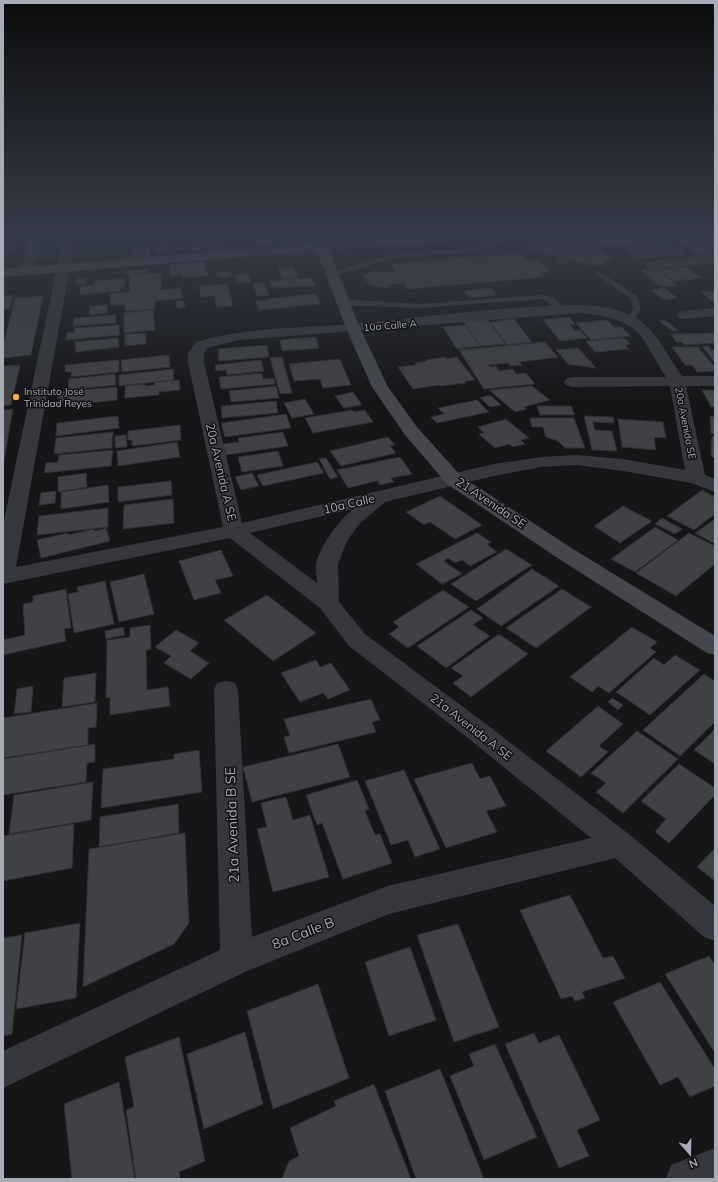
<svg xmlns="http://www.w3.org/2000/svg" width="718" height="1182" viewBox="0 0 718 1182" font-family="Mulish,sans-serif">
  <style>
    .green { fill: #1e261f }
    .building { fill: #404145; stroke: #303034 }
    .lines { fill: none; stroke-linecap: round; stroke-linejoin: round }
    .lane { fill: #37383d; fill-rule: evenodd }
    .street { fill: #37383d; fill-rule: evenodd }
    .secondary { fill: #45474d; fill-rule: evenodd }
    .poi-dot { fill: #f2b134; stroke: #111113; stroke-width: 1.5 }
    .labels { text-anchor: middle; stroke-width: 3; stroke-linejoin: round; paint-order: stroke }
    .far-street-label { font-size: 10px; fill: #a8adb8; stroke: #111113 }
    .far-poi-label { font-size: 10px; fill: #a8adb8; stroke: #111113; text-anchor: start }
    .street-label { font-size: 12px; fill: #a8adb8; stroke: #111113 }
    .near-street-label { font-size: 14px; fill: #a8adb8; stroke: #111113 }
  </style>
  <rect width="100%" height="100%" fill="#161618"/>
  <path class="green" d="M43,233H61L55,260L35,261Z
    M134,236V255L83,258L86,240Z"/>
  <path class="building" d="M89,233H138V234L88,238Z
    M159,233H171L172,238L160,239Z
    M173,233H185L186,236L173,237Z
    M219,233L221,247L202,246L201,234Z
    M247,233H268L269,237L248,239Z
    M273,233H295L297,240L275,241Z
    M591,233H625L629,236L614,237L618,241L633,239L636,242L604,245Z
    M628,233H658L667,240L640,243Z
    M662,233H682L688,237L671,239Z
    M683,233H704H701L703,235L688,236Z
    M157,234L158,238L136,240V235Z
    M567,237L570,239L579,238L585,243H593L612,259L601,260L605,264L592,265L572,260L565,264L555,261L561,257L534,250L524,240Z
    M708,237L715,242V247H707L694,238Z
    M262,238H269L271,245H257L256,241L262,240Z
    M191,239H200L201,251H191Z
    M693,239L713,254L697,255L677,240Z
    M16,244L14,253L3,254V245Z
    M668,244L675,249H680L687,254L635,259L623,248Z
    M170,245V252L156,253V246Z
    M135,248H151L150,256L134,257Z
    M521,253L528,261L539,260L551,272L539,273L544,277L407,289L403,283L388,285L390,288L370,286L363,275L377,270L379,273L396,271L391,264Z
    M204,262L208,276L183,278L182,275L171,276L169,265Z
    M293,267L298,277L282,278L278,268Z
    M686,267L701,278L686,280L671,268Z
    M670,268L685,280L673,281L659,269Z
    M147,269L148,273L126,275V271Z
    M657,269L678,286L661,287L641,270Z
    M224,271L232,273L233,276L223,279L215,276L217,273Z
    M160,273L162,290L181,288L183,298L155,301V309L126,311L125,304L111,305L110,294L130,292L129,275Z
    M248,274L250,282L237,283L234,275Z
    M86,278V284H76L77,279Z
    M300,278V279L312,278L315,286L272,288L269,281Z
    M124,279L125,287H121L120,291L80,295V286L94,285V281Z
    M264,282L269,295L257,296L253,283Z
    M227,284L233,306L217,307L214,296L201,297L199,286Z
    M491,288L497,295L470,298L464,291Z
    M665,288L677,298L663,300L652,290Z
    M715,291V302H713L701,292Z
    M316,294L320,304L259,310L256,301L267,300V299Z
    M13,295L10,309L3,310V296Z
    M43,296L31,355L3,358V343H4L15,298Z
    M183,300L185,307L177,308L176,301Z
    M107,305V313L89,315L90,306Z
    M153,310L155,330L124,333V313Z
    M116,315V323L73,326L74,318Z
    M569,317L575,324L570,325L575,331L580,330L587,338L560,341L543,320Z
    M514,319L532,342L507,345L490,322Z
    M488,320L505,344L480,346L464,322Z
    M607,320L614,327H622L631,336L591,340L576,323Z
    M664,320L678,330L673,331L659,321Z
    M119,325V335L66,340L67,332L74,333L75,328Z
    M465,325L480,346L457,349L443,327Z
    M146,333V344L125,346V334Z
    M715,333V343L685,345L682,342H676L671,334Z
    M316,337L319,348L282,351L280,340Z
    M118,338L119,347L76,352L75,342Z
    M624,338L631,344L625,345L629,349L595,352L586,341Z
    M545,342L558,357L519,362L522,365L510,366L508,363L488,365L490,367L496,366L499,371L513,369L516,374L526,373L535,384L484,389L459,350Z
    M267,345L269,357L219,361L218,349Z
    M702,346H708L711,350H715V363Z
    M672,347H698L715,367V371L697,372L692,365H685Z
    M578,348L596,368L568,364L556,350Z
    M169,355L170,367L122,372L121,360Z
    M282,357L292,393L280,394L270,358Z
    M446,357L447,359L457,357L475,380L465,381L466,383L440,386L439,385L413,389L398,367L416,365L415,363L427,361L426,360Z
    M340,359L351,385L323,388L320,379L294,381L289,364Z
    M119,360V372L71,377L72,372H65V365Z
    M261,360L264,371L227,375L226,370L216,371L215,365Z
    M20,365L11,405L3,406V366Z
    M173,369L174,380L119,386V375Z
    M262,373L263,379L274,378L275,384L221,389L219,377Z
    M115,374L116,385L68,390L69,379Z
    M179,380L180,390L159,392V395L125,398V386L145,384V386L155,385L154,382Z
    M276,386L279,398L231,402L229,391Z
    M532,386L550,400L524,407L527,409L515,412L489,390Z
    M117,387V400L72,405V400L58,402V392Z
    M702,390H715V407H711Z
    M353,392L362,405L344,408L335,396Z
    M490,395L501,405L490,407L480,398Z
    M305,399L314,414L292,418L284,403Z
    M477,400L489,412L437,423L431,417L444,414L438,408Z
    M276,401L278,413L222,418L221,406Z
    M537,406H571L575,415H540Z
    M13,409L3,466V410Z
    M352,410L354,412L365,410L373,422L313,433L305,418Z
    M286,414L291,428L225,437L221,423Z
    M118,416L119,428L56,436L57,423Z
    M584,416L613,417L614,423L593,422L595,430L612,431L617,451L592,450Z
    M710,416L715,417V434H711Z
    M530,418H574L585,448H565L558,441L546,437L543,427H532Z
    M506,419L529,438L521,440L525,444L513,447L509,444L495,448L479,434L484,433L478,427Z
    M618,419L663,422L666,438L654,437L656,450L622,447Z
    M180,425L181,440L132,446V440H128V431Z
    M113,432L112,448L54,454L56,438Z
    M283,432L288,446L226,455L223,444L239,442L238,438Z
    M126,435L127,447L115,448V436Z
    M712,436L715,437V458L711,456Z
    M388,437L395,445L390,446L396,453L341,466L330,451Z
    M177,442L180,457L118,466L117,451Z
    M113,450L111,466L44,473L46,463L58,462L59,455Z
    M278,451L283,466L242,472L238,457Z
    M400,457L412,474L391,478L394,482L380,485L377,481L348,488L337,470Z
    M326,458L338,477L330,479L319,459Z
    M317,462L324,473L263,486L257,475Z
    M86,473L87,487L58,492V477Z
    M252,473L259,486L241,490L235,477Z
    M171,481L172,495L118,502V487Z
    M108,485L109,502L61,509V492Z
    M702,490L715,497V514L694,530L667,516Z
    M56,491L55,503L39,505L41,493Z
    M440,496L482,525L455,539L430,522L424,525L406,512Z
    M173,499L174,523L123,529L124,505Z
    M623,506L652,521L620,543L594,526Z
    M108,508V527L37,535L39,516Z
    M662,518L682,529L675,534L655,524Z
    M715,519V544L695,533Z
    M655,527L678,540L635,572L611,559Z
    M106,528L110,541L41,558L37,540L68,533V535L94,529L95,531Z
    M477,533L491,542L487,544L497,552L470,566L462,560L455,563L448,558L444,561L462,574L442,584L416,564Z
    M689,533L715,546V564L676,596L636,573Z
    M506,549L532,565L476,601L451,584Z
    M221,550L233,576L215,580L221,593L194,600L179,561Z
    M532,569L559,586L501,626L477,609Z
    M144,574L154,614L119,622L110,582Z
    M105,581L114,624L74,633L68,594L78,592L77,587Z
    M66,589L71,628L64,629L66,641L3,655V640L25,635L23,604L33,602V596Z
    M562,589L591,607L536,648L506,628Z
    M443,590L469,607L408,648L389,634L399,627L393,622Z
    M267,595L316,633L273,661L224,620Z
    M471,610L483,618L473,625L490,636L446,668L417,646Z
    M150,625L151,649L146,650L147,690L168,687L170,706L110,715V697L106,698L107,640L130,637V628Z
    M123,627L125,635L106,639L105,631Z
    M632,627L657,642L650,648L656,652L609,693L598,686L592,692L570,677Z
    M176,630L199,643L190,651L209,663L191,679L164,663L171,656L155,647Z
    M499,634L528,654L471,697L453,683L463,676L451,668Z
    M675,655L700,670L650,715L616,692L654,658L664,665Z
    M316,660L320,667L331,663L350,690L328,699L323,693L300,702L281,673Z
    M96,673L95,702L62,707L64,678Z
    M704,674L715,681V722L680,756L643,730Z
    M33,686L31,712L14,714L17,689Z
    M612,698L623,705L618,710L608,702Z
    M371,699L380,720L372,722L376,732L289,753L284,737L290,736L284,719Z
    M97,703L96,727L88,728V745L3,758V718Z
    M598,706L623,724L599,746L608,752L581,777L546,751Z
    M715,729V764L694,750Z
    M637,731L678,759L623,813L596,792L606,783L591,773Z
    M95,744V762L87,763L86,782L3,795V759Z
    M338,744L350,777L252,802L243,767Z
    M199,750L202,792L101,808L103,769L174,759V754Z
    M472,763L480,779L490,776L506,806L486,811L497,832L446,848L414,779Z
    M679,764L715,788V795L669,843L655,832L666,819L641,801Z
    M404,770L440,849L415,857L408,840L391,845L365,781Z
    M357,780L369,809L365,811L375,835L380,834L392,863L343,879L322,823L317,825L306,795Z
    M93,782L91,820L9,834L14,795Z
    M286,797L293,820L310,815L329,877L273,892L257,829L267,827L261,803Z
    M178,804L179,833L99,847L100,817Z
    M74,824L72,868L3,881V836Z
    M185,833L189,923L174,944L83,987L89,849Z
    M715,848V881L697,867Z
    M570,895L603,958L613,956L625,978L582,992L585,998L575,1001L572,996L561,999L520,910Z
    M80,923L76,998L16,1009L25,933Z
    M458,924L499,1027L454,1042L417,935Z
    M22,935L12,1034L3,1036V938Z
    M410,947L436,1020L389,1036L365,962Z
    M709,956L715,965V1053L665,974Z
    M660,982L715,1069V1086L690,1097L678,1077L660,1085L613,1002Z
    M318,984L349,1078L273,1109L247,1011Z
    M245,1032L263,1104L204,1129L187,1054Z
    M534,1033L539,1043L559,1035L600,1120L577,1130L589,1156L559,1168L505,1044Z
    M179,1037L205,1161L179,1172L180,1179H136L126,1110L134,1107L125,1057Z
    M495,1044L537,1137L484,1160L450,1076L474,1066L469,1054Z
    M440,1069L484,1179H416L385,1091Z
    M119,1082L135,1179H72L64,1104Z
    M374,1084L411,1179H282L289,1161L299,1156L290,1128L336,1106L334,1101Z"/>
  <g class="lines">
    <path class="lane" d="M491,233H497L501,241L500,242C469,259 434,253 400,257C379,260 360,269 340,274L331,275L327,273L390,255L410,252L464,249L486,245L494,240Z
      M598,271L637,296L641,309C637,316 633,322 624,321V317L630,314L633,309L631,299L596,274V272Z
      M542,295L553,297L564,308V312H558L547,301L542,299L420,308L343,305L339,303L343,301L353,300L420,304Z"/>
    <path class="street" d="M31,233H43L33,271L32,274H22L21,271Z
      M64,233H76L16,567L223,527L188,362V353L196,342C247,327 301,328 354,324C428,317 503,306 577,305C595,305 616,308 633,316C655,328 668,356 682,376H715V386H686L705,475L715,479V492L691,483L623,471L577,465L541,467L494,476L385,502L360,523L347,541L338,564L339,602L365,634L486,724L630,835L715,906V941L704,937L615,858L389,914L247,971L3,1088V1051L220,950L214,690L217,683L226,681L235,683L238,690L252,937L388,886L591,838L468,738L349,646L320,608L230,538L3,584V525ZM578,313C598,315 621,317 637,332C646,341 658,365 666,377H572L566,379L564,382L566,385L572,387L670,386L685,470L623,459L577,455L541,457L494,464L242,523L204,362V353L207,348L239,340ZM353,509C339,520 320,546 316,564C315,570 317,577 317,583L250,533Z
      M715,255V263L652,269L648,268L646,265L648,262L652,261Z
      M715,308V316L684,319L679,318L677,315L679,312L684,311Z
      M715,1148V1179H666L671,1165Z"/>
    <path class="secondary" d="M310,233H322L326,243L458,233H506L504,235L500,237L329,250L360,328L388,387L417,427L461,476L573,549L715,636V655L707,653L559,559L447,484L405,435L372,387L346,328L317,251L3,277V269L314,244Z"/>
  </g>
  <linearGradient id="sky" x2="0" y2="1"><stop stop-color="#0c0c0d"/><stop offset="0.59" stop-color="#363c48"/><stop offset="1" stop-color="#363c48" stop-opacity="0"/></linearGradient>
  <rect width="718" height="398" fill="url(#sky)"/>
  <circle class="poi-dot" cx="16" cy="397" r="4"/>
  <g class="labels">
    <g class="far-street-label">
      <text transform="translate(390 325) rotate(-5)" y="4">10a Calle A</text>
      <text transform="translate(686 423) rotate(79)" y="4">20a Avenida SE</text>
    </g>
    <g class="far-poi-label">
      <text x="24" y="395">Instituto José<tspan x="24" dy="12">Trinidad Reyes</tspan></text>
    </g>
    <g class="street-label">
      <text transform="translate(221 472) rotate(77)" y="4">20a Avenida A SE</text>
      <text transform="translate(491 503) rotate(34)" y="4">21 Avenida SE</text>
      <text transform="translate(349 504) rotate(-13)" y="4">10a Calle</text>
      <text transform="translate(471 727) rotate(38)" y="4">21a Avenida A SE</text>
    </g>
    <g class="near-street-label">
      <text transform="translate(232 825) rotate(-92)" y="5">21a Avenida B SE</text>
      <text transform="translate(303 933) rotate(-21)" y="5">8a Calle B</text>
    </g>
  </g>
  <rect width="718" height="1182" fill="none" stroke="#a8adb8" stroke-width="8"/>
  <g transform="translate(690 1154) rotate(160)" stroke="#111113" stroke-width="3" paint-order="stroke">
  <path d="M0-3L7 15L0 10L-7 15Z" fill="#a8adb8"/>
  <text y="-6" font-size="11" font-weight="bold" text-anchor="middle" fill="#a8adb8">N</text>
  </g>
</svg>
